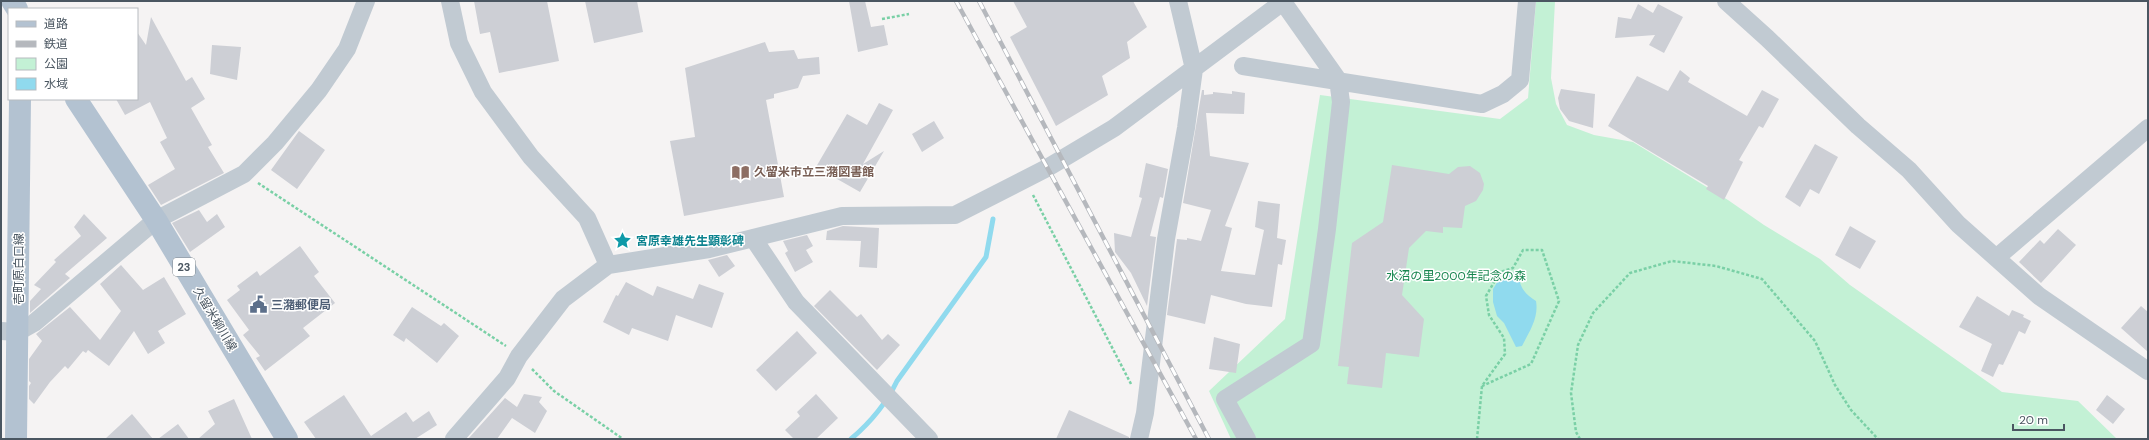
<svg xmlns="http://www.w3.org/2000/svg" width="2149" height="440" viewBox="0 0 2149 440" font-family="'DM Sans','Noto Sans JP',sans-serif">
  <style>
    .green { fill: #c3f1d5 }
    .water { fill: #90daee }
    .lines { fill: none; stroke-linecap: round; stroke-linejoin: round }
    .stream { stroke: #90daee; stroke-width: 5 }
    .building { fill: #cdcfd5 }
    .path { stroke: #7ad0a6; stroke-width: 2.5; stroke-dasharray: 3 2; stroke-linecap: butt }
    .minor { stroke: #c1cad2; stroke-width: 18 }
    .major { stroke: #b3c2d1; stroke-width: 22 }
    .rail-casing { stroke: #b5b8bd; stroke-width: 4.5 }
    .rail { stroke: #fff; stroke-width: 3; stroke-dasharray: 9; stroke-linecap: butt }
    .labels { text-anchor: middle; stroke-width: 3; stroke-linejoin: round; paint-order: stroke }
    .shield { fill: #fff; stroke: #808990; stroke-width: 1 }
    .shield-label { font-size: 11px; font-weight: bold; fill: #4a5661 }
    .education-label { font-size: 12px; font-weight: bold; fill: #785e54; stroke: #fff; text-anchor: start }
    .culture-label { font-size: 12px; font-weight: bold; fill: #0d838f; stroke: #fff; text-anchor: start }
    .street-label { font-size: 12px; fill: #4a5661; stroke: #fff }
    .park-label { font-size: 12px; fill: #17864f; stroke: #fff }
    .service-label { font-size: 12px; font-weight: bold; fill: #4e5e75; stroke: #fff; text-anchor: start }
  </style>
  <rect width="100%" height="100%" fill="#f5f3f3"/>
  <path class="green" d="M1536,1H1555L1551,78L1556,104L1567,125L1594,135L1633,142L1728,200L1764,225L1820,259L1850,285L2002,392L2078,401L2117,439H1231L1209,391L1285,319L1320,95L1500,119L1528,98Z"/>
  <path class="water" d="M1515,272L1519,273C1519,287 1524,293 1536,301C1539,318 1529,332 1522,346L1516,347L1504,323L1497,316L1493,302V289L1498,281Z"/>
  <g class="lines">
    <path class="stream" d="M851,439C871,422 886,404 897,381L986,257L993,219"/>
  </g>
  <path class="building" d="M474,1H547L559,61L499,73L490,32L480,34Z
    M585,1H637L643,32L594,43Z
    M849,1H865L871,27L884,25L888,45L858,52Z
    M1013,1H1133L1147,27L1127,42L1130,58L1102,76L1108,95L1056,126L1010,37L1027,27Z
    M1638,4L1653,13L1658,4L1683,17L1664,53L1649,45L1655,35L1615,38L1618,17L1631,19Z
    M151,17L186,81L192,77L205,99L191,108L212,145L208,147L224,173L161,205L148,185L175,169L160,142L167,138L150,102L125,115L116,99H137V32L146,45Z
    M765,42L769,52L794,50L798,59L819,57L820,74L803,76L798,88L774,94V98L766,100L784,197L684,216L670,141L695,137L685,68Z
    M212,45L241,47L237,80L210,74Z
    M1680,70L1690,78L1688,82L1747,116L1762,90L1779,99L1763,128L1759,126L1739,160L1743,162L1724,200L1706,189L1708,186L1608,126L1637,76L1668,91Z
    M1561,89L1595,94L1593,128L1569,121L1560,109L1558,98Z
    M1202,90H1204V95L1213,94V92L1232,94V91L1245,93L1244,114L1206,113L1210,156L1249,163L1225,226L1232,228L1221,271L1255,275L1264,230L1255,227L1258,201L1280,204L1277,238L1286,240L1282,265L1278,264L1272,307L1246,304L1211,295L1205,324L1167,315L1177,239L1187,240V238L1201,241L1211,210L1183,203Z
    M879,103L893,110L863,164L884,151L860,192L816,167L847,114L867,125Z
    M934,121L944,138L922,152L912,134Z
    M299,131L325,150L297,189L271,170Z
    M1815,144L1838,157L1819,194L1810,189L1800,207L1785,197Z
    M1146,163L1168,169L1163,198L1160,197L1150,236L1156,237L1147,306L1131,273L1115,252L1114,233L1131,237L1142,198L1139,197Z
    M1392,165L1449,174L1458,167L1470,166L1480,173L1484,184L1483,190L1476,201L1465,206L1462,228L1443,227V233L1426,231L1409,248L1402,295L1424,319L1419,357L1386,353L1382,388L1347,384L1349,367L1338,366L1352,243L1383,222Z
    M199,210L207,222L217,214L225,227L190,252L172,223Z
    M84,214L107,238L65,274L70,278L30,313V301L41,289L34,285L56,262L54,260L81,236L74,227Z
    M843,226L879,228L877,268L859,267L861,241L826,240L827,231Z
    M1850,226L1876,241L1860,269L1835,255Z
    M2058,229L2076,245L2041,283L2019,262L2040,240L2044,244Z
    M807,235L813,246L806,250L813,262L795,272L785,253L788,251L783,241Z
    M300,246L319,272L314,276L335,303L303,328L310,336L265,371L256,358L260,356L243,335L249,330L227,300L240,290L237,286L257,271L260,276Z
    M727,255L735,266L719,277L708,260Z
    M121,265L143,290L164,277L186,314L158,331L165,343L148,354L134,331L109,366L88,350L86,353L83,351L68,369L65,366L50,382L34,404L29,399V386L31,383L29,381V359L42,341L36,334L70,307L100,340L121,311L100,284Z
    M626,282L653,296L657,286L693,299L699,284L724,293L712,328L676,315L668,341L632,328L629,335L603,322L616,295L618,296Z
    M830,290L857,317L861,314L882,340L888,334L900,345L877,370L814,306Z
    M1977,296L2009,316L2012,310L2024,315L2023,317L2031,321L2025,334L2019,331L2003,365L1999,364L1993,377L1981,371L1992,344L1959,327Z
    M2141,306L2148,312V352L2121,328Z
    M412,307L441,326L444,323L459,336L437,363L406,338L404,342L393,335Z
    M797,331L817,353L776,391L756,370Z
    M1214,337L1240,344L1236,373L1209,369Z
    M524,394L542,397L539,402L547,411L535,433L512,418L497,439H468L505,398L517,407Z
    M816,394L838,418L816,439H794L785,430L800,416L797,412Z
    M344,395L371,436L406,412L413,422L429,411L437,425L415,439H316L304,422Z
    M2107,395L2125,409L2113,424L2096,410Z
    M234,399L252,439H198L215,424L208,411Z
    M1069,410L1129,437V439H1056Z
    M132,414L153,439H105Z
    M178,424L189,439H158Z"/>
  <g class="lines">
    <path class="path" d="M882,19L909,14
      M258,183L506,346
      M1033,195L1131,384
      M532,369L554,391L623,439
      M1477,439L1482,386L1505,354L1504,338L1489,315L1486,296L1500,272L1513,268L1523,250H1542L1559,301L1531,364L1482,386
      M1580,439L1576,432L1571,393L1578,345L1593,313L1630,273L1672,261L1716,266L1762,279L1815,341L1835,385L1851,410L1878,439"/>
    <path class="minor" d="M450,1L459,43L483,92L531,157L587,218L608,265
      M1726,1L1767,38L1858,126L1909,170L1958,224L2039,296L2148,371
      M1243,66L1482,104L1503,94L1520,80L1527,1
      M753,238L796,302L929,439
      M1996,258L2148,128
      M1,331L18,332L34,323L156,220L244,174L275,143L319,90L347,49L366,1
      M454,439L507,378L519,356L563,299L608,265L709,249L842,216L955,215L1047,168L1114,128L1284,1
      M1139,439L1145,413L1166,239L1186,128L1194,69L1178,1
      M1247,439L1225,399L1311,344L1327,229L1341,102L1338,80L1283,2"/>
    <path class="major" d="M12,1L17,9
      M76,99L156,220L287,439
      M16,439L20,99"/>
    <defs>
      <path id="rail" d="M956,1L1196,439
        M979,1L1209,439"/>
    </defs>
    <use href="#rail" class="rail-casing"/>
    <use href="#rail" class="rail"/>
  </g>
  <defs>
    <symbol id="library-bare" viewBox="-9 -9 18 18"><path d="M-6-4Q-3-5.5-.7-3.5V5Q-3 3-6 4ZM6-4Q3-5.5 .7-3.5V5Q3 3 6 4Z" fill="#8d6e63" stroke="#fff" stroke-width="2.5" paint-order="stroke"/></symbol>
    <symbol id="sight-bare" viewBox="-9 -9 18 18"><path d="M0-6L1.8-2.2L6-1.7L2.9 1.2L3.7 5.4L0 3.3L-3.7 5.4L-2.9 1.2L-6-1.7L-1.8-2.2Z" fill="#0f9aa8" stroke="#fff" stroke-width="2.5" paint-order="stroke"/></symbol>
    <symbol id="civic-bare" viewBox="-9 -9 18 18"><path d="M-.6-6.5H3V-4.5H.6V-3L4-1V1h2V6H-6V1h2V-1L-.6-3ZM-1.2 2.5V6h2.4V2.5Z" fill="#5c6f8a" stroke="#fff" stroke-width="2.5" paint-order="stroke"/></symbol>
  </defs>
  <g fill-rule="evenodd">
    <use href="#library-bare" x="728" y="160" width="25" height="25"/>
    <use href="#sight-bare" x="610" y="228" width="25" height="25"/>
    <use href="#civic-bare" x="246" y="292" width="25" height="25"/>
  </g>
  <g class="labels">
    <rect class="shield" x="173" y="258" width="22" height="18" rx="3"/>
    <g class="shield-label">
      <text x="184" y="271">23</text>
    </g>
    <g class="education-label">
      <text x="754" y="176">久留米市立三潴図書館</text>
    </g>
    <g class="culture-label">
      <text x="636" y="245">宮原幸雄先生顕彰碑</text>
    </g>
    <g class="street-label">
      <text transform="translate(19 269) rotate(-90)" y="4">壱町原白口線</text>
      <text transform="translate(215 319) rotate(59)" y="4">久留米柳川線</text>
    </g>
    <g class="park-label">
      <text x="1456" y="280">水沼の里2000年記念の森</text>
    </g>
    <g class="service-label">
      <text x="271" y="309">三潴郵便局</text>
    </g>
  </g>
  <rect width="2149" height="440" fill="none" stroke="#4a5661" stroke-width="4"/>
  <rect x="8" y="8" width="130" height="92" fill="#ffffff" stroke="#b7bbc0"/>
  <rect x="16" y="21" width="20" height="6" fill="#b3c2d1" stroke="#b7bbc0"/>
  <text x="44" y="28" font-size="12" fill="#4a5661">道路</text>
  <rect x="16" y="41" width="20" height="6" fill="#b5b8bd" stroke="#b7bbc0"/>
  <text x="44" y="48" font-size="12" fill="#4a5661">鉄道</text>
  <rect x="16" y="58" width="20" height="12" fill="#c3f1d5" stroke="#b7bbc0"/>
  <text x="44" y="68" font-size="12" fill="#4a5661">公園</text>
  <rect x="16" y="78" width="20" height="12" fill="#90daee" stroke="#b7bbc0"/>
  <text x="44" y="88" font-size="12" fill="#4a5661">水域</text>
  <path d="M2013 424v6h51v-6" fill="none" stroke="#4a5661" stroke-width="2"/>
  <text x="2019" y="424" font-size="12" fill="#4a5661" stroke="#ffffff" stroke-width="3" paint-order="stroke">20 m</text>
</svg>
